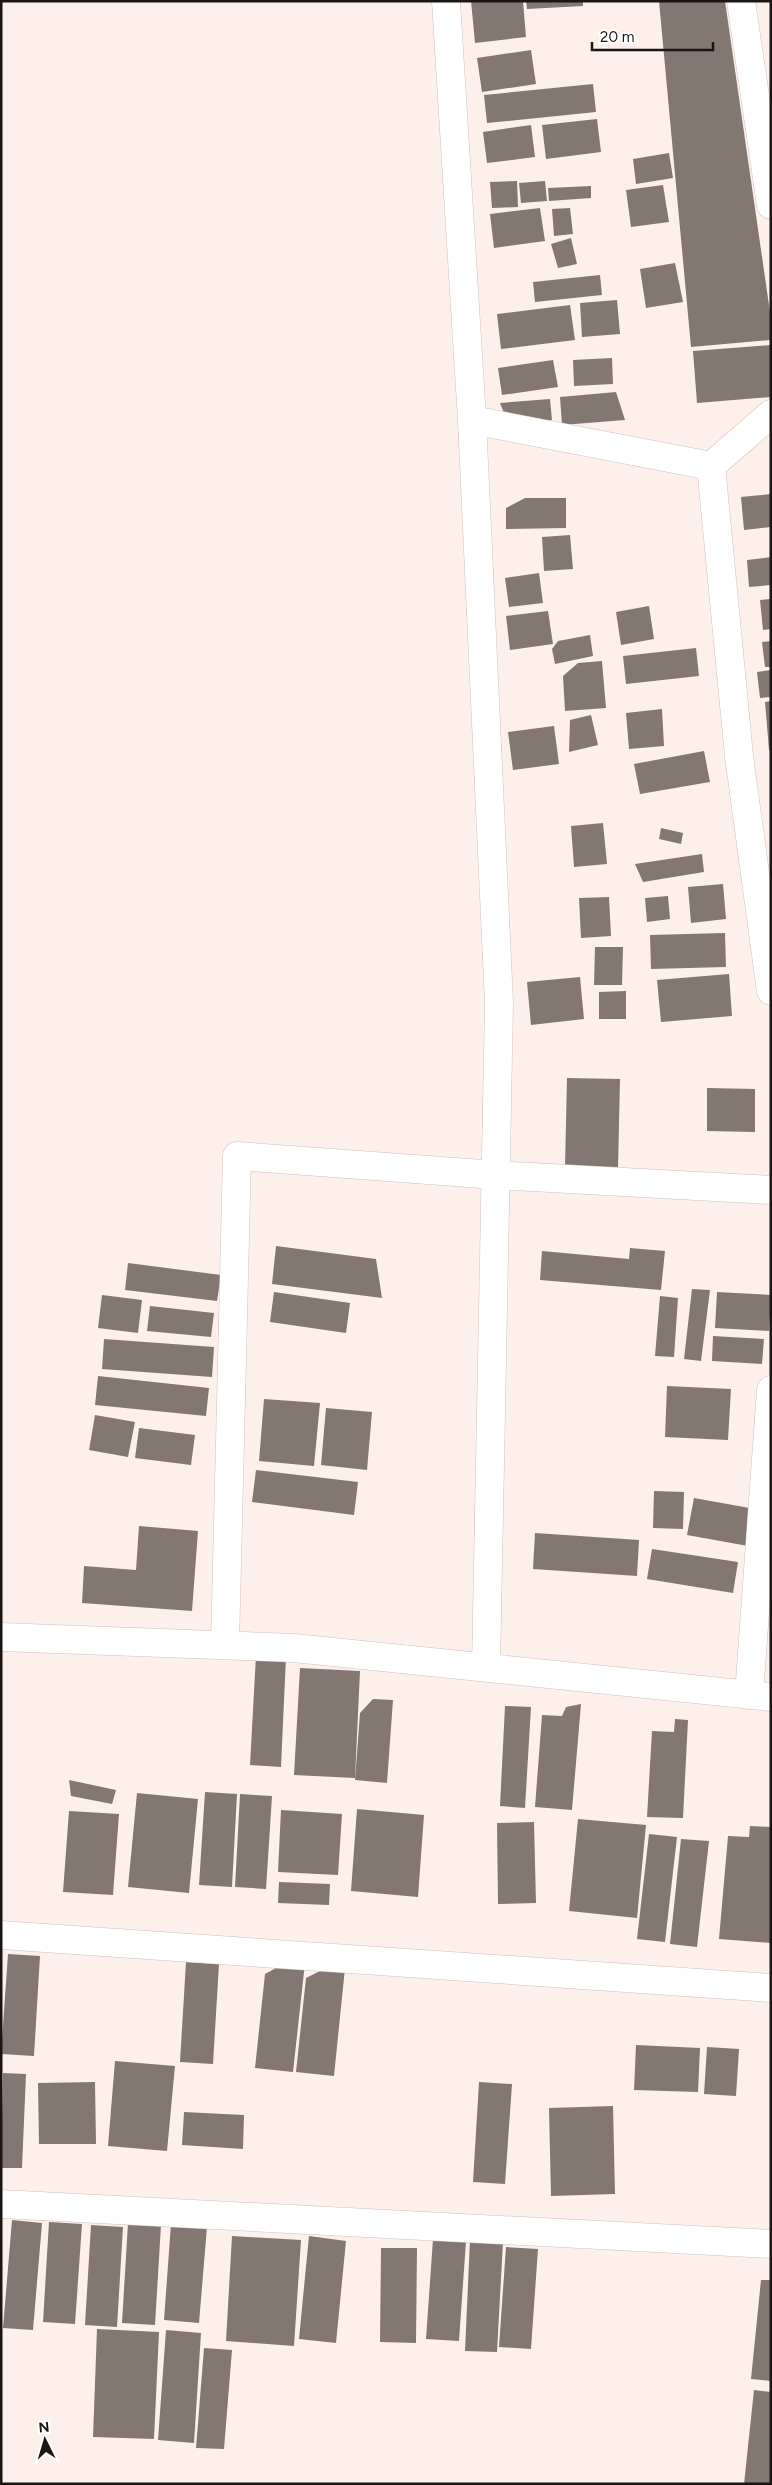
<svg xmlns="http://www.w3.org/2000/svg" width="772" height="2485" viewBox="0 0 772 2485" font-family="Figtree,sans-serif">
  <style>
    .building { fill: #837772 }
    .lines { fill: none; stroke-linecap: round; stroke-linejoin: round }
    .street-casing { stroke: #cec1bc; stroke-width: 29 }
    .street { stroke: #fff; stroke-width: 28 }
  </style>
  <rect width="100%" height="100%" fill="#fdf0ea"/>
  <path class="building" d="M471,1H523L526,37L475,43Z
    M526,1H583V6L527,9Z
    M659,1H725L771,319V340L691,347Z
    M531,50L536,84L482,92L477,58Z
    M593,84L596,112L487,123L484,95Z
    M597,119L601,152L546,159L542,125Z
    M531,125L535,157L487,163L483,132Z
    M669,153L673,178L636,184L633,159Z
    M517,181L518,207L492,208L490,182Z
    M545,181L547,201L521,203L519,183Z
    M663,185L669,222L631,227L626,190Z
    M591,186V198L549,201L548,188Z
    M540,208L545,241L494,248L490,214Z
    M570,208L573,234L554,236L552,209Z
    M571,238L577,264L558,268L551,244Z
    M675,263L683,302L646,308L640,269Z
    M600,275L602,295L535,302L533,282Z
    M617,300L620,334L582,337L580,303Z
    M570,305L575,340L501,349L497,314Z
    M771,345V397L697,403L693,351Z
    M612,358L613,384L574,386L573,360Z
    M553,360L558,387L502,395L498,368Z
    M616,392L625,420L562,425L560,397Z
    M550,399L552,420L508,423L500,403Z
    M771,494V527L744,530L741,497Z
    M525,498H566V528L506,529V508Z
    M570,535L573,569L544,571L542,537Z
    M771,557V585L749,587L747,560Z
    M539,573L543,603L509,607L505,578Z
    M771,599V629L763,630L760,600Z
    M649,606L654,639L621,645L616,612Z
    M548,611L553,644L510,650L506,616Z
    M590,635L593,656L555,664L552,649L558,641Z
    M771,641V667H765L762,642Z
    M696,648L699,676L626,684L623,656Z
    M602,661L606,708L565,711L563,676L578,663Z
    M771,670V697L760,698L757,672Z
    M771,701V750H769L765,702Z
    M662,709L664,746L629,749L626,713Z
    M591,715L598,745L569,752L570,720Z
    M554,726L559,764L513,770L508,732Z
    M704,751L710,782L640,794L634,764Z
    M603,823L607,864L574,867L571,826Z
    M661,828L683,833L681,844L659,839Z
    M702,854L704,872L643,882L635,864Z
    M723,884L726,919L691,923L688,887Z
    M668,896L670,919L647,922L645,898Z
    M609,897L611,936L581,938L579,898Z
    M725,933L726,967L651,969L650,935Z
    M595,947H623L622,985H594Z
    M729,974L732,1016L661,1022L657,980Z
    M580,977L584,1019L531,1025L527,982Z
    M626,991V1019H599V992Z
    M567,1078L620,1079L618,1168L565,1167Z
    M707,1088L755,1089V1132L707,1131Z
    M276,1246L376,1259L382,1298L272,1284Z
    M630,1248L665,1251L661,1290L540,1280L542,1251L629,1259Z
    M128,1263L221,1275L217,1301L125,1290Z
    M692,1289L710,1290L701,1361L684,1359Z
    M274,1292L350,1303L346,1333L270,1322Z
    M717,1292L771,1295L769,1331L715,1328Z
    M102,1295L142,1300L138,1333L98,1328Z
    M660,1296L678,1298L674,1357L655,1356Z
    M150,1306L214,1313L211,1337L147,1331Z
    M713,1336L764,1339L762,1364L712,1361Z
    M104,1339L214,1347L212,1377L102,1369Z
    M98,1376L209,1388L206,1416L95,1405Z
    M667,1386L731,1389L728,1440L665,1437Z
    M264,1399L320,1403L314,1466L259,1461Z
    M326,1408L372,1412L367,1470L321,1465Z
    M95,1415L135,1422L128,1457L89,1450Z
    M139,1428L195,1435L191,1465L135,1458Z
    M256,1470L358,1482L354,1515L252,1502Z
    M654,1491L684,1492L683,1529L653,1528Z
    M694,1498L755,1509L748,1546L687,1535Z
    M139,1526L198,1531L192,1611L82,1603L84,1566L136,1570Z
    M535,1533L639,1540L637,1576L533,1569Z
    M652,1549L738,1562L733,1593L647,1579Z
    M256,1655L286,1657L281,1767L250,1765Z
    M300,1668L360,1671L355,1778L294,1775Z
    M373,1699L393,1700L387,1783L355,1780L360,1713Z
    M581,1704L572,1810L535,1807L542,1715L562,1716L566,1707Z
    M505,1706L531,1707L525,1808L500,1806Z
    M675,1719L688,1720L683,1818L647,1817L652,1731L674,1732Z
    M69,1780L116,1790L112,1804L71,1796Z
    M205,1792L237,1794L232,1887L199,1885Z
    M137,1793L198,1799L189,1893L128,1887Z
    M240,1794L272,1796L266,1889L235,1887Z
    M357,1809L424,1815L418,1897L351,1891Z
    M281,1810L342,1814L338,1875L278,1872Z
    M69,1811L119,1814L113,1895L63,1892Z
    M578,1819L646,1825L637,1918L569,1911Z
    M534,1822L536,1903L498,1904L497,1823Z
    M750,1826L771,1827V1943L719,1939L728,1836L749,1837Z
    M649,1834L677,1837L665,1942L637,1939Z
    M681,1839L709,1841L697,1947L670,1944Z
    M279,1882L330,1884L329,1905L278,1903Z
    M8,1954L40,1956L34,2056L1,2054Z
    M289,1961L305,1963L293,2072L255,2068L265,1974Z
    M186,1962L219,1964L213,2064L180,2062Z
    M330,1966L345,1968L334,2076L296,2072L306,1978Z
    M636,2045L700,2048L698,2092L634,2090Z
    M707,2047L739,2049L736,2096L704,2094Z
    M115,2061L175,2066L167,2151L108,2146Z
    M3,2073L26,2074L22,2168H1Z
    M95,2082L96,2144H39L38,2083Z
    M479,2082L512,2084L505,2184L473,2182Z
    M613,2106L615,2194L551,2196L549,2108Z
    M184,2112L244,2115L243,2149L182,2145Z
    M12,2220L42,2223L33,2330L3,2328Z
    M49,2222L82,2224L75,2324L43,2322Z
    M128,2223L161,2225L155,2325L122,2323Z
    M171,2224L207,2227L199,2323L164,2320Z
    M91,2225L123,2227L117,2327L85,2325Z
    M232,2236L301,2240L294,2346L226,2341Z
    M309,2236L346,2241L336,2343L299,2339Z
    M433,2239L466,2241L459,2341L426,2339Z
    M470,2240L503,2242L497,2352L465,2351Z
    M506,2247L538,2249L531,2349L499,2347Z
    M381,2248H417L416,2343L380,2342Z
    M761,2280H771V2381L751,2379Z
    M97,2329L159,2332L154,2439L93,2437Z
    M166,2330L201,2333L194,2443L158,2440Z
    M204,2348L232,2350L224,2449L196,2448Z
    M754,2390L771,2392V2484H744Z"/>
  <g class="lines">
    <defs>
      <path id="street" d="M446,1L472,420L711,466L739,756L771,991
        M741,1L771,205
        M472,420L499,1003L486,1667
        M711,466L771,414
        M1,1637L294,1648L771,1697
        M225,1645L237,1156L496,1175L771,1190
        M749,1695L771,1390
        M1,1935L771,1988
        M1,2204L771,2244"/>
    </defs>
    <use href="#street" class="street-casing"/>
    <use href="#street" class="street"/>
  </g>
  <rect width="772" height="2485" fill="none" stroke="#1b1614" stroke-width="5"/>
  <g transform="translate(45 2440) rotate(355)" stroke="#ffffff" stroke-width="4" paint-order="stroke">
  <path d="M0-4L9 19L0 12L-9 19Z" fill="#1b1614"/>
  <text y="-8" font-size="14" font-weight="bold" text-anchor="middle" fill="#1b1614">N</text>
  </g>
  <path d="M592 42v8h121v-8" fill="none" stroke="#1b1614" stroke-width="2.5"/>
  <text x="600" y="42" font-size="15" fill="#1b1614" stroke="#ffffff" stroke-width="4" paint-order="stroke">20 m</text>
</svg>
